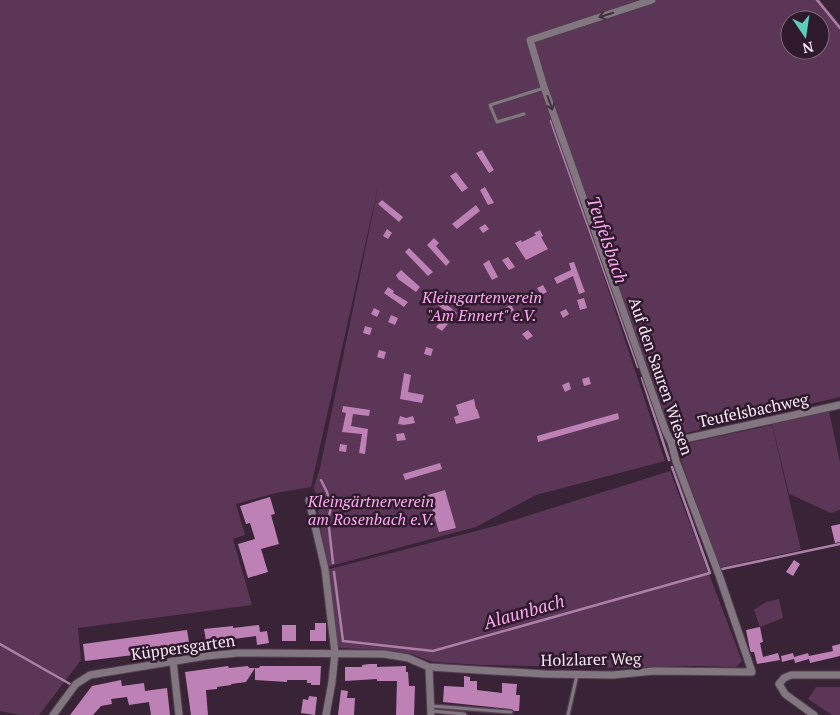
<svg xmlns="http://www.w3.org/2000/svg" width="840" height="715" viewBox="0 0 840 715" font-family="'PT Serif',serif">
  <style>
    .green { fill: #5b3656; fill-rule: evenodd }
    .lines { fill: none; stroke-linecap: round; stroke-linejoin: round }
    .stream { stroke: #ac7fa7; stroke-width: 2.5 }
    .building { fill: #be81b6 }
    .lane-casing { stroke: #543f51; stroke-width: 5.5 }
    .street-casing { stroke: #543f51; stroke-width: 9 }
    .lane { stroke: #827680; stroke-width: 3 }
    .street { stroke: #827680; stroke-width: 7 }
    .oneway { stroke: #443041 }
    .labels { text-anchor: middle; stroke-width: 5; stroke-linejoin: round; paint-order: stroke }
    .park-label { font-size: 16px; font-style: italic; fill: #fdaaf2; stroke: #2f192c }
    .street-label { font-size: 16px; fill: #f8e9f5; stroke: #2f192c }
    .water-label { font-size: 18px; font-style: italic; fill: #fca9f1; stroke: #2f192c }
  </style>
  <rect width="100%" height="100%" fill="#392336"/>
  <path class="green" d="M0,0H645L529,39L537,75L665,461L536,495L476,527L327,567L314,487L320,468L380,178L311,487L276,493L236,504L245,535L233,539L252,605L78,628L81,660L39,715H20L0,711Z
    M656,0H820L840,25V397L677,435L671,432L531,41ZM790,20H820V50H790Z
    M829,411L840,463V510L831,513L789,494L772,424Z
    M772,425L801,550L719,568L681,460C680,454 681,451 684,446L693,442Z
    M670,471L742,661L736,667L695,666L627,668L483,665L433,662L411,654L384,650L338,648L322,571L495,526Z
    M779,599L783,618L760,627L754,610L766,602Z
    M816,687H840V715H832L808,699Z"/>
  <g class="lines">
    <path class="stream" d="M817,0L840,28
      M551,121L638,367
      M642,378L669,460
      M321,480L327,492L331,508L328,519L333,563
      M722,569L840,544
      M334,572L343,641L433,651L710,573L672,467
      M0,644L70,684"/>
  </g>
  <path class="building" d="M482,150L494,170L489,173L476,153Z
    M456,172L468,188L462,192L450,176Z
    M485,187L494,203L488,205L480,190Z
    M382,200L403,217L399,222L378,204Z
    M476,205L480,211L457,229L452,224Z
    M485,224L489,229L483,233L479,228Z
    M387,229L392,233L388,239L383,236Z
    M540,230L543,236L541,237L548,249L526,260L515,243L521,240L522,242L536,235L534,233Z
    M434,238L439,243L436,246L450,262L446,266L427,245Z
    M409,248L433,272L428,276L405,252Z
    M508,257L515,267L509,270L502,260Z
    M489,260L498,277L492,280L483,264Z
    M574,262L585,292L579,294L573,276L557,284L554,278L571,270L569,263Z
    M401,270L420,287L416,292L398,279L396,275Z
    M543,285L547,292L541,295L537,288Z
    M388,287L394,291L393,293L408,302L404,307L384,293Z
    M439,298L457,313L442,331L436,327L447,312L435,303Z
    M584,298L587,308L580,310L577,300Z
    M511,305L514,310L508,314L504,308Z
    M374,308L380,311L377,317L371,314Z
    M566,309L569,314L563,318L560,312Z
    M391,315L398,318L395,325L388,322Z
    M365,326L372,328L370,335L363,333Z
    M528,330L533,336L527,340L522,334Z
    M426,347L433,349L431,356L424,354Z
    M379,350L386,352L384,359L377,357Z
    M404,373L411,375L408,392L424,395L422,403L400,399Z
    M589,377L591,384L584,386L582,379Z
    M569,382L571,389L565,392L562,385Z
    M474,399L476,409H477L480,418L456,424L454,417L459,415L456,405Z
    M343,406L370,410L369,416L353,414L351,426L368,429L365,454L359,453L362,434L342,432L346,413L342,412Z
    M618,413L619,419L538,442L537,436Z
    M400,416L406,418L413,416L415,423L404,425L398,424Z
    M404,433L406,440L397,441L396,434Z
    M340,444L347,445L346,452L339,451Z
    M440,463L442,469L405,480L403,474Z
    M445,490L456,528L439,532L428,495Z
    M270,497L275,514L271,515L279,544L261,549L268,572L248,578L238,544L255,539L250,523L246,524L240,506Z
    M840,524V542L835,543L831,526Z
    M794,560L800,564L793,576L786,572Z
    M315,623H326V641H310V630H315Z
    M259,625L260,632L267,631L269,643L257,645L256,636L234,639L235,643L207,647L204,629L233,626V628Z
    M282,625H296V641H282Z
    M760,627L763,642L760,643L763,657L778,653L780,660L757,664L754,652H751L750,650L746,630Z
    M187,630L190,648L85,661L83,644Z
    M840,644V656L810,663L809,659L795,663L794,659L782,662L781,656L793,653L794,657L808,653L809,656L833,651L832,646Z
    M369,664H377V667L406,666V672H408L409,686H415L414,715H396L397,681H377V679L345,681V667H362V665Z
    M228,666L229,668L248,666L249,668H259L260,666H321L320,685H311V683H307V680H287V682L255,680V668L246,682L231,684V685L217,687V689L206,690L208,715H191L185,672Z
    M464,676L470,677V681H477V690L502,693V683L517,684L516,695H520L519,711H514L511,709L443,702L444,686L464,687Z
    M121,680L122,686L144,683L145,691L167,688L170,715H151L149,702L129,705L127,697L111,699L112,704L101,706L93,715H70L92,686Z
    M341,690L348,691L347,698H355L354,715H338Z
    M309,696L317,697L315,715L301,713L303,699L308,700Z"/>
  <g class="lines">
    <defs>
      <path id="lane" d="M524,114L497,122L490,105L544,88
        M432,706L511,712
        M432,711L464,714L465,715
        M568,715L577,675"/>
      <path id="street" d="M671,442L840,405
        M309,500L325,569L335,653L332,682L326,715
        M173,661L179,715
        M429,667L431,715
        M53,715L76,684L90,675L206,656L238,653L384,654L408,658L429,667L545,674L613,675L654,671L752,672L719,575L676,461L671,442L666,432L544,87L530,40L652,0
        M814,715L785,694L779,684L784,678L791,675H840"/>
    </defs>
    <use href="#lane" class="lane-casing"/>
    <use href="#street" class="street-casing"/>
    <use href="#lane" class="lane"/>
    <use href="#street" class="street"/>
  </g>
  <defs><path id="oneway-shaft" d="M-6 0H5M1.5-3L5.5 0L1.5 3" fill="none" stroke-width="1.6" stroke-linecap="round" stroke-linejoin="round" transform="scale(1.25)"/></defs>
  <g class="oneway">
    <use href="#oneway-shaft" transform="translate(606 15) rotate(162)"/>
    <use href="#oneway-shaft" transform="translate(550 103) rotate(70)"/>
  </g>
  <g class="labels">
    <g class="park-label">
      <text x="482" y="303">Kleingartenverein<tspan x="482" dy="18">"Am Ennert" e.V.</tspan></text>
      <text x="371" y="507">Kleingärtnerverein<tspan x="371" dy="18">am Rosenbach e.V.</tspan></text>
    </g>
    <g class="street-label">
      <text transform="translate(661 376) rotate(71)" y="6">Auf den Sauren Wiesen</text>
      <text transform="translate(753 410) rotate(-12)" y="6">Teufelsbachweg</text>
      <text transform="translate(183 647) rotate(-8)" y="6">Küppersgarten</text>
      <text transform="translate(591 659) rotate(-1)" y="6">Holzlarer Weg</text>
    </g>
    <g class="water-label">
      <text transform="translate(607 240) rotate(71)" y="6">Teufelsbach</text>
      <text transform="translate(524 612) rotate(-16)" y="6">Alaunbach</text>
    </g>
  </g>
  <g transform="translate(805 35) rotate(167)"><circle r="24" fill="#2f192c" stroke="#7f6c7c"/>
  <path d="M0-4L9 19L0 12L-9 19Z" fill="#5bcebc"/>
  <text y="-8" font-size="14" font-weight="bold" text-anchor="middle" fill="#f8e9f5">N</text>
  </g>
</svg>
